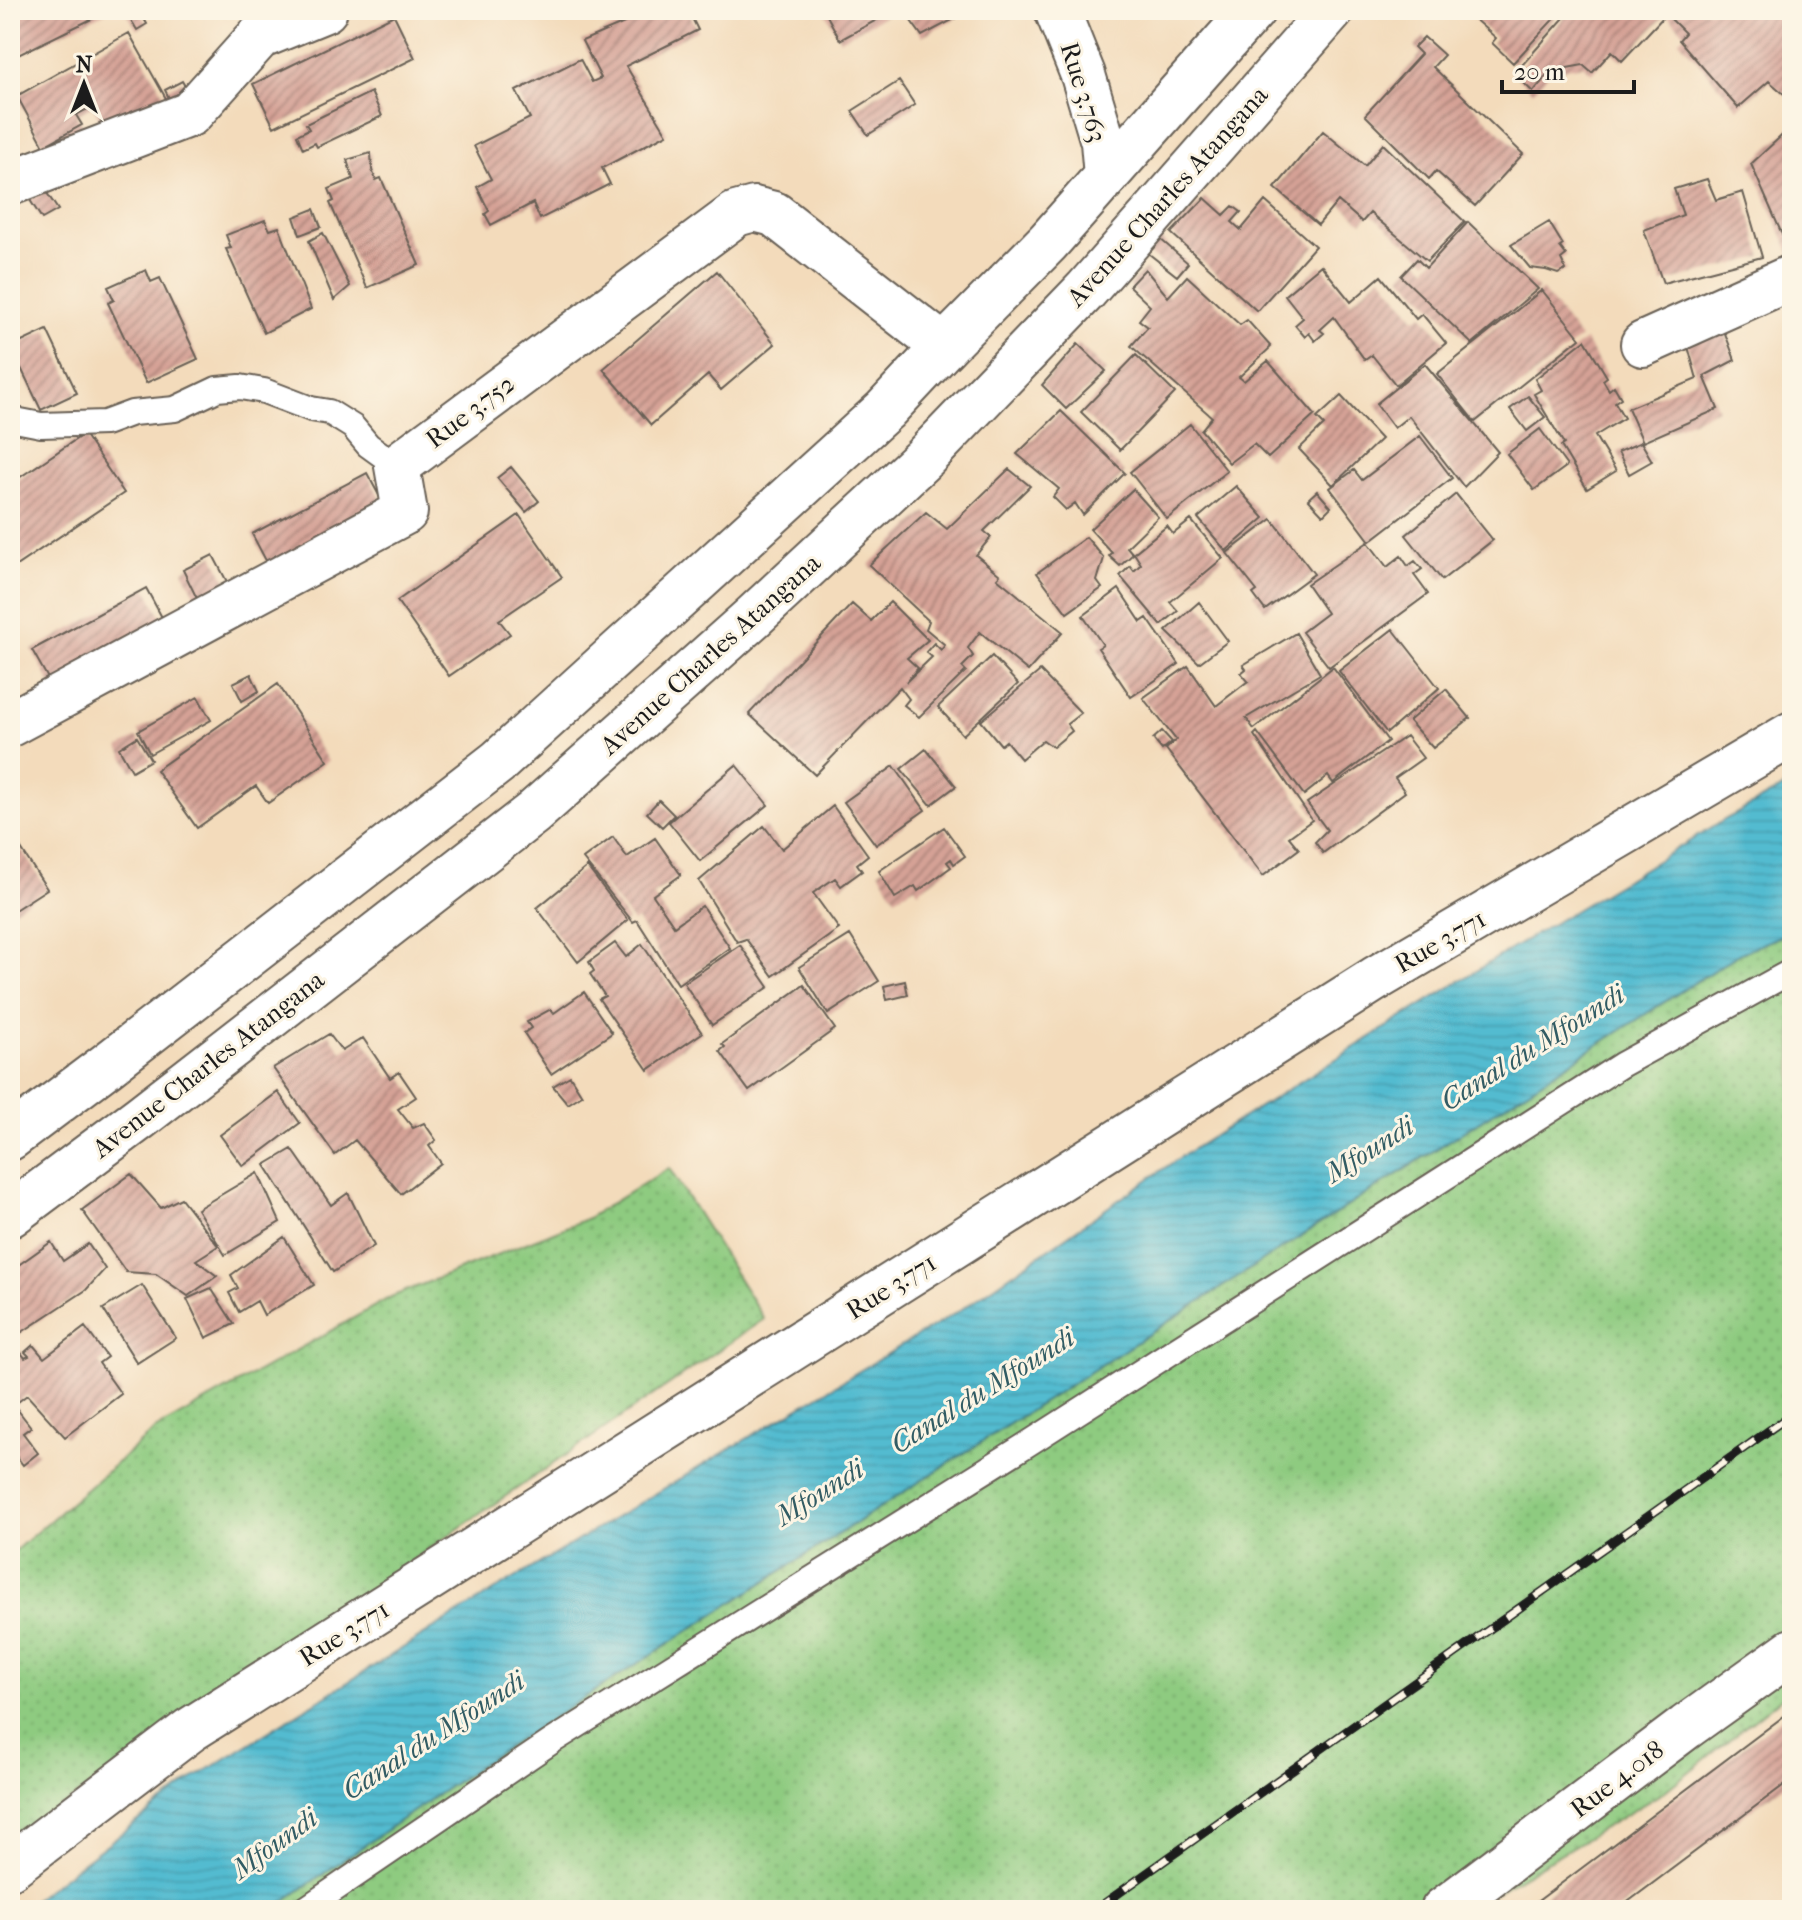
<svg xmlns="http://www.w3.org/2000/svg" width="1802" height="1920" viewBox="0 0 1802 1920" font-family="'IM FELL French Canon',serif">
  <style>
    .green { fill: url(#green-dots); stroke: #55744e; stroke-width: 2 }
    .water { fill: url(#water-rules); stroke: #386c76; stroke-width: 2 }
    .building { fill: url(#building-hatch) }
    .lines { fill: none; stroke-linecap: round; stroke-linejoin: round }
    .service-casing { stroke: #675f54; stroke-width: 28 }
    .minor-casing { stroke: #675f54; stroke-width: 48 }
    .secondary-casing { stroke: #675f54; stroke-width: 48 }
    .primary-casing { stroke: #675f54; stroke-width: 48 }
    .service { stroke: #fff; stroke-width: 24 }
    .minor { stroke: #fff; stroke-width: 44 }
    .secondary { stroke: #fff; stroke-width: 44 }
    .primary { stroke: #fff; stroke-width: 44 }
    .rail-casing { stroke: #1c1c1c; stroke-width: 9 }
    .rail { stroke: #fcf5e5; stroke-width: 6; stroke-dasharray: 18; stroke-linecap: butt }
    .labels { text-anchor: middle; stroke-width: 6; stroke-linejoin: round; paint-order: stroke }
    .street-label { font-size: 26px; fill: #1c1c1c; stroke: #fcf5e5 }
    .water-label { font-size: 28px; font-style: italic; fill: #325c64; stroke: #fcf5e5 }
  </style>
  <defs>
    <pattern id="green-dots" width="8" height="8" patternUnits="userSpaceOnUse" patternTransform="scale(2)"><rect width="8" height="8" fill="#8ecb80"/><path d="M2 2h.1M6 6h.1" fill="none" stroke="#7aae6e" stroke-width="1.8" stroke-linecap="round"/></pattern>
    <pattern id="water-rules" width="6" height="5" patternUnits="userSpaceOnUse" patternTransform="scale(2)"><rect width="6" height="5" fill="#53bbd0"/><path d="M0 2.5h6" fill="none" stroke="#48a0b2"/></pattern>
    <pattern id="building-hatch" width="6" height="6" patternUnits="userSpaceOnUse" patternTransform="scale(2)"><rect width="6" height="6" fill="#d5a296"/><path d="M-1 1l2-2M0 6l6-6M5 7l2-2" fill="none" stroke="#ac837a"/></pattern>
  </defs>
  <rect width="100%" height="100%" fill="#fcf5e5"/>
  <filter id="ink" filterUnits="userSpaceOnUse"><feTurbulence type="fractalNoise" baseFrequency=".0125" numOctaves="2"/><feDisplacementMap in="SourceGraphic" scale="16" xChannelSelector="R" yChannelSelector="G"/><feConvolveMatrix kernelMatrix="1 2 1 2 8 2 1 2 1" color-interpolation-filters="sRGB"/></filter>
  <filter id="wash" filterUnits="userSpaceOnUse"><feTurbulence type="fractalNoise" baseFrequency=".006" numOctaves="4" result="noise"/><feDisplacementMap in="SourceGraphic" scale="32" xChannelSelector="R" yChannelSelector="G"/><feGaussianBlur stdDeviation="1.8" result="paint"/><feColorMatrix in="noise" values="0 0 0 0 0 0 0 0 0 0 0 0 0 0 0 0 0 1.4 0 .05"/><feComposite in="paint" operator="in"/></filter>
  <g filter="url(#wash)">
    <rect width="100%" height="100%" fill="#f3dbbb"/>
    <path class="green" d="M1792,931V1689L1664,1792L1466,1910H271L483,1763L1739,954Z
      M669,1168L764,1319L366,1592L58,1809L10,1849V1555L155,1430L391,1297L586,1219Z"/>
    <path class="water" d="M1792,783V931L1739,954L483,1763L271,1910H20L196,1777L507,1583L959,1311L1179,1158L1506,952L1726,819Z"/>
    <g id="blocks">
      <path class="building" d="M10,10H110L10,59Z
        M125,10H139L147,24L137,30Z
        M629,10H656L657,12L661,10H688L698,30L626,66L667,134L602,168L610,184L540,219L533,203L491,225L485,214L489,211L477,187L491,179L474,146L530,118L516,91L580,59L592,82L601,78L582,41L634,19Z
        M824,10H895L840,40Z
        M903,10H952L956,18L922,36Z
        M1464,10H1562L1513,63L1492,43L1496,38Z
        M1571,10H1792V90L1784,94L1769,81L1738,108L1679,40L1685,33L1666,14L1622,61L1612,51L1592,73L1583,65L1551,71L1533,92L1514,74Z
        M394,15L415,58L274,127L253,84Z
        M129,33L168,102L108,134L93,106L76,115L82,125L44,146L17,96Z
        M1424,37L1444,55L1433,67L1523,154L1475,206L1436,171L1429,179L1365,115L1421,54L1414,47Z
        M182,81L193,100L175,110L165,90Z
        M899,81L915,105L868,135L852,111Z
        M371,92L382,116L317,147L315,143L303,149L297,135L309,129L306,124Z
        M1792,126V257L1751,164Z
        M1323,131L1365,166L1383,144L1465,222L1427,261L1370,213L1362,222L1338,201L1318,225L1275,188Z
        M371,153L372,170L376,180L381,178L419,265L367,288L330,203L334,201L329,189L353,179L347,160Z
        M1707,179L1716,200L1743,192L1762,257L1663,283L1644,230L1683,215L1674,189Z
        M45,190L58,210L42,219L30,200Z
        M1205,198L1224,215L1233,206L1241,212L1232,222L1241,230L1265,201L1315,246L1257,311L1171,233Z
        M314,209L321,227L300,235L294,217Z
        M265,220L270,230L279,227L311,309L264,333L226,249L231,248L226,235Z
        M1468,222L1538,289L1472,344L1401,276L1417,259L1426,268Z
        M1549,222L1563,245L1560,247L1566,255L1561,259L1566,270L1558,274L1546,270L1530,268L1511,245Z
        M1152,232L1188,263L1177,276L1139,246Z
        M323,233L350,286L334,300L309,241Z
        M1321,265L1351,302L1381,276L1416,319L1422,314L1446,343L1396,385L1372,355L1365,360L1334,317L1320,330L1324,333L1315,341L1309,333L1305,337L1295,325L1303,318L1285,295Z
        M1145,269L1168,297L1187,276L1240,325L1247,320L1271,347L1239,377L1244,381L1268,361L1315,415L1268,458L1254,444L1229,463L1201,430L1212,417L1131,346L1148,327L1139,320L1150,306L1129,286Z
        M146,270L151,282L160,278L198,359L146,383L108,303L114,300L108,287Z
        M717,271L775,344L721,390L708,375L651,425L603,369Z
        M1542,290L1580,338L1475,422L1437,374Z
        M1723,328L1735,360L1704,376L1718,409L1643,442L1628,408L1697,379L1687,343Z
        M47,330L77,393L41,410L11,347Z
        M1585,340L1607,377L1603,380L1609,390L1614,386L1621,398L1615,402L1624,418L1595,436L1616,471L1587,489L1561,446L1564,444L1534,394L1541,390L1535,379Z
        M1078,344L1106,371L1066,409L1042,385Z
        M1136,355L1175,393L1120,450L1081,412Z
        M1425,364L1498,452L1464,487L1409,416L1394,428L1376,404Z
        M1341,396L1381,439L1333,485L1299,449L1324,425L1317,418Z
        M1528,396L1545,417L1527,431L1510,409Z
        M1061,411L1125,473L1083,515L1075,503L1066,510L1053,497L1059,489L1017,454Z
        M1190,424L1227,471L1167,519L1130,472Z
        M1540,429L1567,466L1534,490L1507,454Z
        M84,434L124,493L10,570V484Z
        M1420,436L1452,478L1370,541L1330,488L1354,470L1362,480Z
        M1641,442L1652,461L1629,474L1618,452Z
        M511,467L539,501L526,512L497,478Z
        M1009,469L1030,486L984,531L991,537L976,555L1000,575L997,578L1063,632L1028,671L980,632L968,648L973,656L962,667L966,671L919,717L904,705L909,699L900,687L815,775L749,714L852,604L871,621L890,602L928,640L907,658L918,668L906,682L932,657L926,652L934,643L941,650L945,645L926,629L929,621L869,565L926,512L947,529Z
        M367,473L390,516L275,578L252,534Z
        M1236,486L1264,518L1226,551L1198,518Z
        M1133,489L1158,517L1127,547L1133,554L1120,566L1109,556L1112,553L1090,529Z
        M1317,491L1331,507L1323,515L1308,499Z
        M1456,494L1493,540L1442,580L1406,535Z
        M519,515L562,577L499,620L510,634L449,676L397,601Z
        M1272,519L1314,574L1265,610L1253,594L1257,591L1227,553Z
        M1191,520L1223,558L1170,602L1178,611L1161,625L1120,576L1130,566L1134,571L1141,564L1134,553L1167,526L1173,534Z
        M1086,537L1104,558L1097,581L1102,588L1067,613L1037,573Z
        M1368,542L1387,567L1401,556L1408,566L1415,561L1422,569L1414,575L1428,594L1329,667L1302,632L1327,613L1307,584Z
        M213,555L235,597L204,613L183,570Z
        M146,588L171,634L55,691L32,650Z
        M1119,589L1141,622L1147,618L1179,664L1131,697L1098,648L1103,645L1083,616Z
        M1199,602L1228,641L1199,663L1166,631Z
        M1393,629L1439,688L1387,733L1339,671Z
        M1296,633L1320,674L1246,718L1254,729L1333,667L1388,741L1333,783L1328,776L1304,795L1257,732L1254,735L1312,820L1289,837L1299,849L1263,876L1166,749L1176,740L1143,698L1188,666L1216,706L1248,681L1241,673L1246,669L1243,665Z
        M992,656L1018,684L963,735L938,707Z
        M1040,671L1081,713L1067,724L1072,731L1053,747L1043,740L1021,759L1006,741L1001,745L981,721Z
        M251,674L259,691L242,701L233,683Z
        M278,684L328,761L268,803L256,786L197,828L156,770Z
        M1446,689L1470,718L1433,748L1409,721Z
        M198,697L211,720L150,754L138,731Z
        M1162,731L1172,742L1162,750L1153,739Z
        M1406,736L1423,758L1395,778L1405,792L1323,853L1315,842L1327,830L1307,803Z
        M137,737L151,760L132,771L119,748Z
        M926,749L956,786L931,805L901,769Z
        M736,765L768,805L700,861L669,822Z
        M894,766L925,810L876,845L844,802Z
        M659,800L674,815L662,827L647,813Z
        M833,806L868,855L857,864L862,871L841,886L835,878L813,893L839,929L773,976L746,939L737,942L699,881L764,826L782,849Z
        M944,827L965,856L954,864L951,859L947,862L951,867L918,891L915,886L895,898L879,871Z
        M10,832L47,889L10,913Z
        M613,837L627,857L655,838L681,875L653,895L674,926L702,906L730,948L678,984L637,920L633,922L583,859Z
        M587,867L628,920L578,962L537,908Z
        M850,935L879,981L828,1014L799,967Z
        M615,943L626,957L642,944L702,1033L648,1070L599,999L605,996L590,974L594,971L589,962Z
        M740,945L769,987L712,1025L684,983Z
        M905,981L908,995L887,1000L884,986Z
        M804,985L835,1029L749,1091L720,1051L725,1047L722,1044Z
        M584,992L612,1033L551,1074L524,1033L531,1028L527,1022L551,1009L554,1013Z
        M329,1034L342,1051L363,1038L390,1078L399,1072L416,1097L398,1109L413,1128L424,1123L436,1140L429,1146L441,1163L401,1194L355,1140L335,1155L273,1068Z
        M570,1076L582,1095L568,1104L553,1086Z
        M278,1092L300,1123L243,1166L220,1135Z
        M292,1149L331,1205L348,1193L374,1246L333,1272L265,1165Z
        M258,1173L280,1222L225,1255L197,1209Z
        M131,1174L161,1208L181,1198L218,1246L196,1260L217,1276L188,1296L156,1274L126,1272L82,1210Z
        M284,1237L314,1285L264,1315L257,1301L239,1312L229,1293L238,1288L231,1275Z
        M51,1242L63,1261L88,1244L105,1269L86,1290L10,1340V1271Z
        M142,1285L176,1338L137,1363L103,1309Z
        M211,1288L234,1324L206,1338L187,1299Z
        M85,1327L107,1357L99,1363L121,1394L65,1437L27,1395L14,1405L31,1427L23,1433L38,1453L23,1465L10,1448V1351L16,1346L25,1358L29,1356L25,1352L33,1345L44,1358Z
        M1792,1710V1779L1617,1910H1526Z"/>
    </g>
  </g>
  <g filter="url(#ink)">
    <use href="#blocks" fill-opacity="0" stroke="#675f54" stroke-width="2"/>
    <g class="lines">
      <defs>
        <path id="service" d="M10,419L41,425L105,423L132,413L175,409L217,389L240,387L264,391L311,409L329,412L353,427L368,445L397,466
          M304,1910L551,1742L1026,1445L1621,1065L1792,971"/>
        <path id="minor" d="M1057,10L1083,75L1103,142L1106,176
          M10,183L190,114L259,37L325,10
          M1643,344L1792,277
          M10,724L405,512L397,466L736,214L754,209L774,214L944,347
          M1443,1910L1686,1727L1792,1651"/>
        <path id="secondary" d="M10,1867L190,1730L1375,979L1792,734"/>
        <path id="primary" d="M10,1138L107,1065L498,762L885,410L944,347L1048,242L1253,10
          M10,1215L141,1117L533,813L752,618L924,458L1086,290L1332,10"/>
      </defs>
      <use href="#service" class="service-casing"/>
      <use href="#minor" class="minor-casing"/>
      <use href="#secondary" class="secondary-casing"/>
      <use href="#primary" class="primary-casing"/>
      <use href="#service" class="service"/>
      <use href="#minor" class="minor"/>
      <use href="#secondary" class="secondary"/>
      <use href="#primary" class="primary"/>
      <defs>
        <path id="rail" d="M1095,1910L1792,1414"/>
      </defs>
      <use href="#rail" class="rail-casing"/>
      <use href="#rail" class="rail"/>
    </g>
  </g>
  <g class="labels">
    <g class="street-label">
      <text transform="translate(1084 92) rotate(73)" y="9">Rue 3.763</text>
      <text transform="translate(1167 196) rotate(-48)" y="9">Avenue Charles Atangana</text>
      <text transform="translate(470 411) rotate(-37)" y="9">Rue 3.752</text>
      <text transform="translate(710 654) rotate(-42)" y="9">Avenue Charles Atangana</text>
      <text transform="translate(1440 941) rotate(-30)" y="9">Rue 3.771</text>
      <text transform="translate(208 1064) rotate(-38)" y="9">Avenue Charles Atangana</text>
      <text transform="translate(891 1286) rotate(-32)" y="9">Rue 3.771</text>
      <text transform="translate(344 1633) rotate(-32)" y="9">Rue 3.771</text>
      <text transform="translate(1617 1779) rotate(-37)" y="9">Rue 4.018</text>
    </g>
    <g class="water-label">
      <text transform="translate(1532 1047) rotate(-32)" y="10">Canal du Mfoundi</text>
      <text transform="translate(1369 1149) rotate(-32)" y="10">Mfoundi</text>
      <text transform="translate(982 1390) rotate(-32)" y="10">Canal du Mfoundi</text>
      <text transform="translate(819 1492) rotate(-32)" y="10">Mfoundi</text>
      <text transform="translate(433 1735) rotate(-33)" y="10">Canal du Mfoundi</text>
      <text transform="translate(274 1843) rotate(-36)" y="10">Mfoundi</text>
    </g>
  </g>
  <rect width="1802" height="1920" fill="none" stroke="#fcf5e5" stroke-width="40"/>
  <g transform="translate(84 84)" stroke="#fcf5e5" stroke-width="6" paint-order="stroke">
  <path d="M0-6L14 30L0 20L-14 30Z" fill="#1c1c1c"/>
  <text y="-12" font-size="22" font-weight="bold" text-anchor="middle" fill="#1c1c1c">N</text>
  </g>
  <path d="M1502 80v12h132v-12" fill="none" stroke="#1c1c1c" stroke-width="4"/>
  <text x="1514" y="80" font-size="24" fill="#1c1c1c" stroke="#fcf5e5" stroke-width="6" paint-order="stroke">20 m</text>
</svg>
